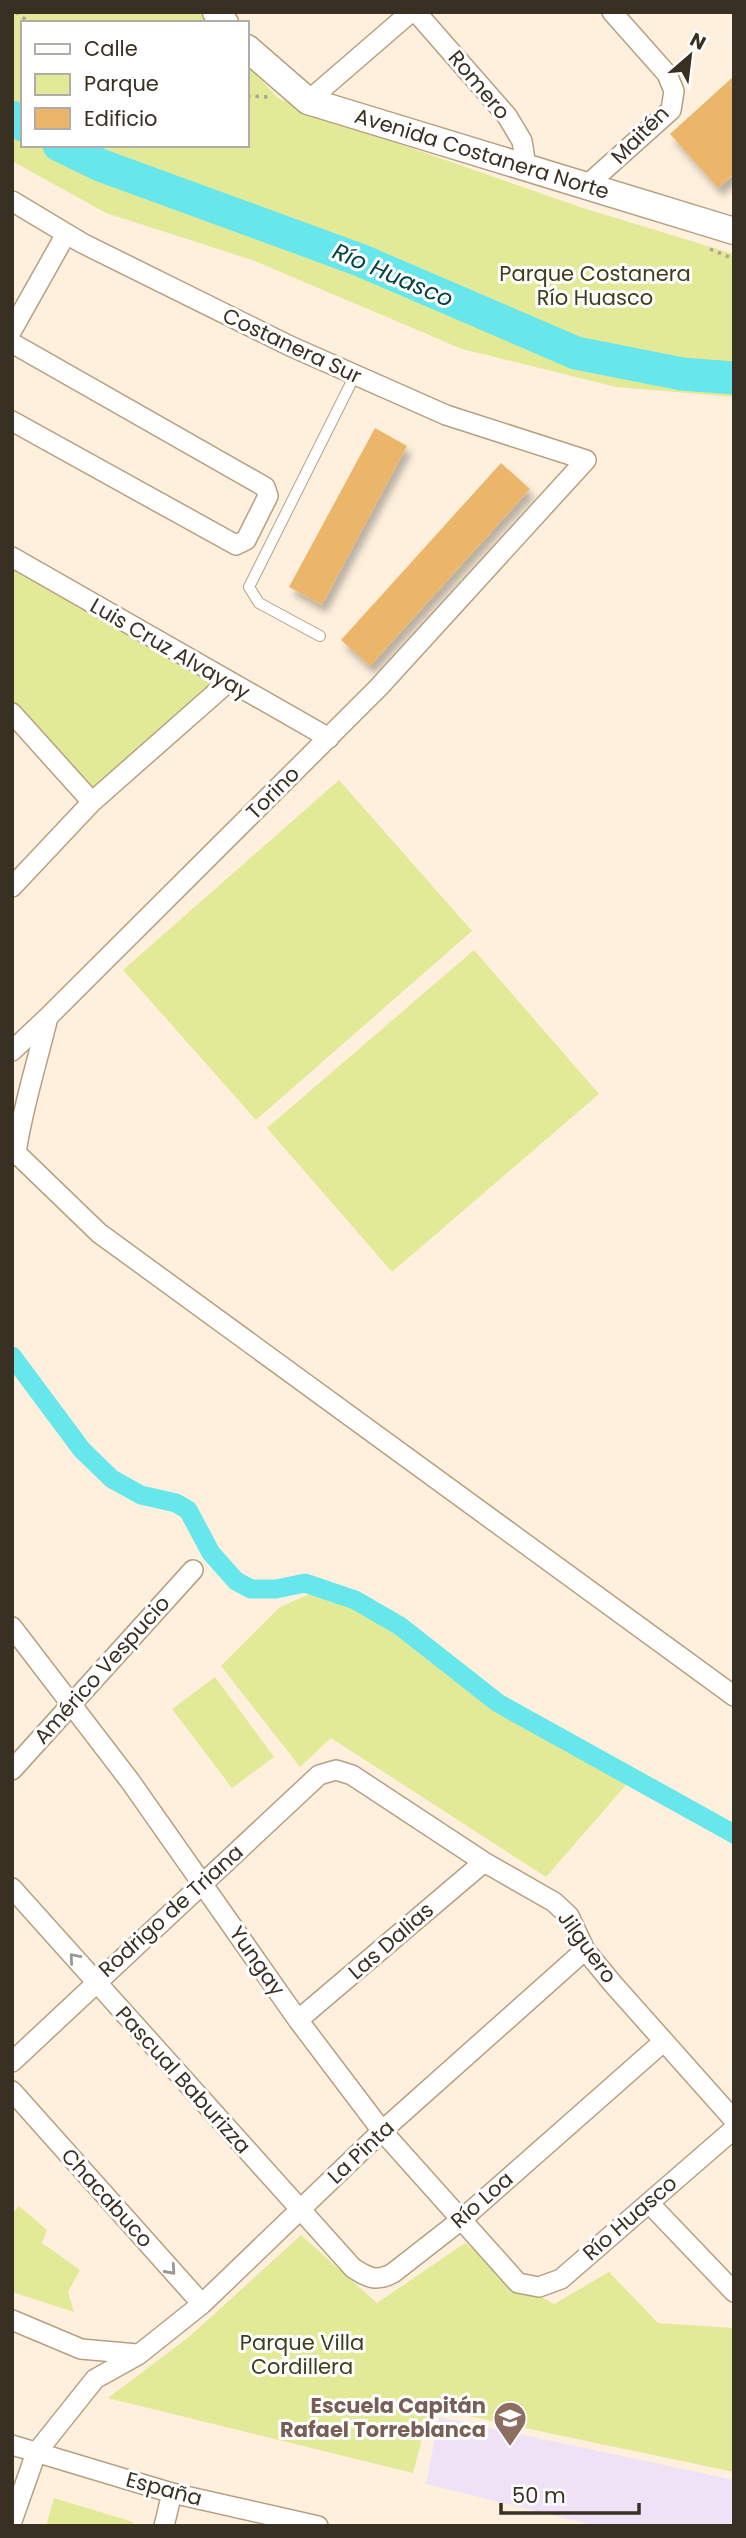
<svg xmlns="http://www.w3.org/2000/svg" width="746" height="2538" viewBox="0 0 746 2538" font-family="Poppins,sans-serif">
  <style>
    .education { fill: #efe2f7 }
    .green { fill: #e3ea97 }
    .lines { fill: none; stroke-linecap: round; stroke-linejoin: round }
    .canal { stroke: #67e7eb; stroke-width: 19 }
    .river { stroke: #67e7eb; stroke-width: 33 }
    .building { fill: #ebb669; filter: url(#shadow) }
    .lane-casing { stroke: #b5a082; stroke-width: 12 }
    .street-casing { stroke: #b5a082; stroke-width: 22 }
    .secondary-casing { stroke: #b5a082; stroke-width: 29 }
    .path { stroke: #b0a493; stroke-width: 3.5; stroke-dasharray: 3.5 5; stroke-linecap: butt }
    .lane { stroke: #fff; stroke-width: 10 }
    .street { stroke: #fff; stroke-width: 19 }
    .secondary { stroke: #fff; stroke-width: 26 }
    .oneway { stroke: #9c9892 }
    .labels { text-anchor: middle; stroke-width: 6; stroke-linejoin: round; paint-order: stroke }
    .street-label { font-size: 21px; fill: #393024; stroke: #fff }
    .park-label { font-size: 21px; fill: #3d3f1a; stroke: #fff }
    .education-label { font-size: 21px; font-weight: bold; fill: #785e54; stroke: #fff; text-anchor: end }
    .water-label { font-size: 23px; font-style: italic; fill: #044344; stroke: #fff }
  </style>
  <defs>
    <filter id="shadow"><feDropShadow dx="4.5" dy="8" stdDeviation="3.5" flood-color="#0004"/></filter>
  </defs>
  <rect width="100%" height="100%" fill="#fef0dd"/>
  <path class="education" d="M439,2417L734,2480V2526H597L426,2484Z"/>
  <path class="green" d="M12,12H199L208,23H23V145H247V65L278,98L313,114L583,208L734,254V397L616,387L462,349L252,260L106,213L12,161Z
    M12,560L223,683L92,798L12,709Z
    M339,780L472,931L256,1120L123,970Z
    M474,950L599,1094L392,1272L267,1128Z
    M310,1594L381,1615L626,1785L546,1877L331,1738L300,1767L221,1666L280,1607Z
    M215,1677L274,1757L232,1788L172,1709Z
    M19,2206L47,2230L42,2243L80,2270L68,2292L74,2312L12,2292V2214Z
    M301,2235L377,2303L465,2243L518,2283L554,2304L609,2272L658,2323L734,2328V2472L430,2408L413,2473L108,2398L190,2336Z
    M54,2498L133,2522L132,2526H46Z"/>
  <g class="lines">
    <path class="canal" d="M12,1356L82,1450L112,1479L141,1495L176,1503L188,1510L211,1553L236,1581L251,1589H276L305,1583L355,1600L400,1626L498,1703L734,1834"/>
    <path class="river" d="M12,117L23,125
      M59,145L100,165L360,260L576,353L682,374L734,378"/>
  </g>
  <path class="building" d="M734,76V174L718,188L670,134Z
    M375,428L407,446L322,605L289,587Z
    M501,463L530,489L370,666L341,640Z"/>
  <g class="lines">
    <defs>
      <path id="lane" d="M320,636L259,603L249,587L355,375"/>
      <path id="street" d="M416,12L507,116L522,141L526,166
        M308,101L411,12
        M586,186L671,110L674,91L667,74L612,12
        M12,201L82,243L290,346L446,415L586,460L379,687L48,1017C37,1063 23,1106 16,1152
        M12,330L66,234
        M12,343L265,487L268,496L246,540L236,545L12,421
        M12,557L329,738
        M12,713L92,802
        M12,887L92,802L227,683
        M12,1051L48,1017
        M12,1149L99,1233L734,1696
        M12,1627L130,1781L298,2020L382,2131L518,2283L539,2287L561,2279L734,2129
        M12,1770L193,1570
        M12,1888L353,2268C368,2278 377,2282 393,2273L461,2220L663,2042
        M298,2020L484,1862
        M12,2062L319,1775L336,1770L352,1775L484,1862L554,1902L569,1916L585,1950L613,1984L734,2120
        M12,2091L202,2304
        M649,2203L734,2292
        M12,2320L81,2349L137,2354
        M12,2445L172,2493L318,2526
        M12,2521L36,2453L95,2379L138,2355L202,2304L382,2131L585,1950
        M164,2526L172,2493"/>
      <path id="secondary" d="M216,12L225,23
        M247,48L308,101L734,231"/>
    </defs>
    <use href="#lane" class="lane-casing"/>
    <use href="#street" class="street-casing"/>
    <use href="#secondary" class="secondary-casing"/>
    <path class="path" d="M16,12L30,23
      M247,96L270,97
      M710,249L734,259"/>
    <use href="#lane" class="lane"/>
    <use href="#street" class="street"/>
    <use href="#secondary" class="secondary"/>
  </g>
  <defs><path id="oneway-chevron" d="M-2-3.5L2.5 0L-2 3.5" fill="none" stroke-width="1.6" stroke-linecap="round" stroke-linejoin="round" transform="scale(1.75)"/></defs>
  <g class="oneway">
    <use href="#oneway-chevron" transform="translate(74 1958) rotate(-131)"/>
    <use href="#oneway-chevron" transform="translate(171 2270) rotate(48)"/>
  </g>
  <defs>
    <symbol id="school-pin" viewBox="-11 -11 22 30"><path d="M0 17L-7.5 6A9.5 9.5 0 1 1 7.5 6Z" fill="#8d6e63" stroke="#fff"/><path d="M0-5L7-2L0 1L-7-2ZM-4 1L0 2.5L4 1V4Q0 6-4 4Z" fill="#fff"/></symbol>
  </defs>
  <g fill-rule="evenodd">
    <use href="#school-pin" x="491" y="2399" width="38" height="52"/>
  </g>
  <g class="labels">
    <g class="street-label">
      <text transform="translate(479 85) rotate(50)" y="7">Romero</text>
      <text transform="translate(640 135) rotate(-45)" y="7">Maitén</text>
      <text transform="translate(482 154) rotate(17)" y="7">Avenida Costanera Norte</text>
      <text transform="translate(292 346) rotate(25)" y="7">Costanera Sur</text>
      <text transform="translate(170 649) rotate(30)" y="7">Luis Cruz Alvayay</text>
      <text transform="translate(273 793) rotate(-45)" y="7">Torino</text>
      <text transform="translate(102 1670) rotate(-48)" y="7">Américo Vespucio</text>
      <text transform="translate(171 1911) rotate(-42)" y="7">Rodrigo de Triana</text>
      <text transform="translate(391 1941) rotate(-41)" y="7">Las Dalias</text>
      <text transform="translate(587 1947) rotate(54)" y="7">Jilguero</text>
      <text transform="translate(257 1961) rotate(55)" y="7">Yungay</text>
      <text transform="translate(183 2080) rotate(48)" y="7">Pascual Baburizza</text>
      <text transform="translate(361 2152) rotate(-43)" y="7">La Pinta</text>
      <text transform="translate(107 2198) rotate(48)" y="7">Chacabuco</text>
      <text transform="translate(482 2200) rotate(-41)" y="7">Río Loa</text>
      <text transform="translate(630 2218) rotate(-41)" y="7">Río Huasco</text>
      <text transform="translate(164 2489) rotate(15)" y="7">España</text>
    </g>
    <g class="park-label">
      <text x="595" y="281">Parque Costanera<tspan x="595" dy="24">Río Huasco</tspan></text>
      <text x="302" y="2350">Parque Villa<tspan x="302" dy="24">Cordillera</tspan></text>
    </g>
    <g class="education-label">
      <text x="486" y="2413">Escuela Capitán<tspan x="486" dy="24">Rafael Torreblanca</tspan></text>
    </g>
    <g class="water-label">
      <text transform="translate(393 275) rotate(23)" y="8">Río Huasco</text>
    </g>
  </g>
  <rect width="746" height="2538" fill="none" stroke="#393024" stroke-width="28"/>
  <rect x="21" y="21" width="228" height="126" fill="#ffffff" stroke="#b0aca7" stroke-width="2"/>
  <rect x="35" y="44" width="35" height="10" fill="#ffffff" stroke="#b0aca7" stroke-width="2"/>
  <text x="84" y="56" font-size="21" fill="#393024">Calle</text>
  <rect x="35" y="74" width="35" height="21" fill="#e3ea97" stroke="#b0aca7" stroke-width="2"/>
  <text x="84" y="91" font-size="21" fill="#393024">Parque</text>
  <rect x="35" y="108" width="35" height="21" fill="#ebb669" stroke="#b0aca7" stroke-width="2"/>
  <text x="84" y="126" font-size="21" fill="#393024">Edificio</text>
  <g transform="translate(690 56) rotate(28)" stroke="#ffffff" stroke-width="5" paint-order="stroke">
  <path d="M0-5L12 26L0 18L-12 26Z" fill="#393024"/>
  <text y="-10" font-size="19" font-weight="bold" text-anchor="middle" fill="#393024">N</text>
  </g>
  <path d="M501 2503v10h138v-10" fill="none" stroke="#393024" stroke-width="3.5"/>
  <text x="512" y="2503" font-size="21" fill="#393024" stroke="#ffffff" stroke-width="5" paint-order="stroke">50 m</text>
</svg>
